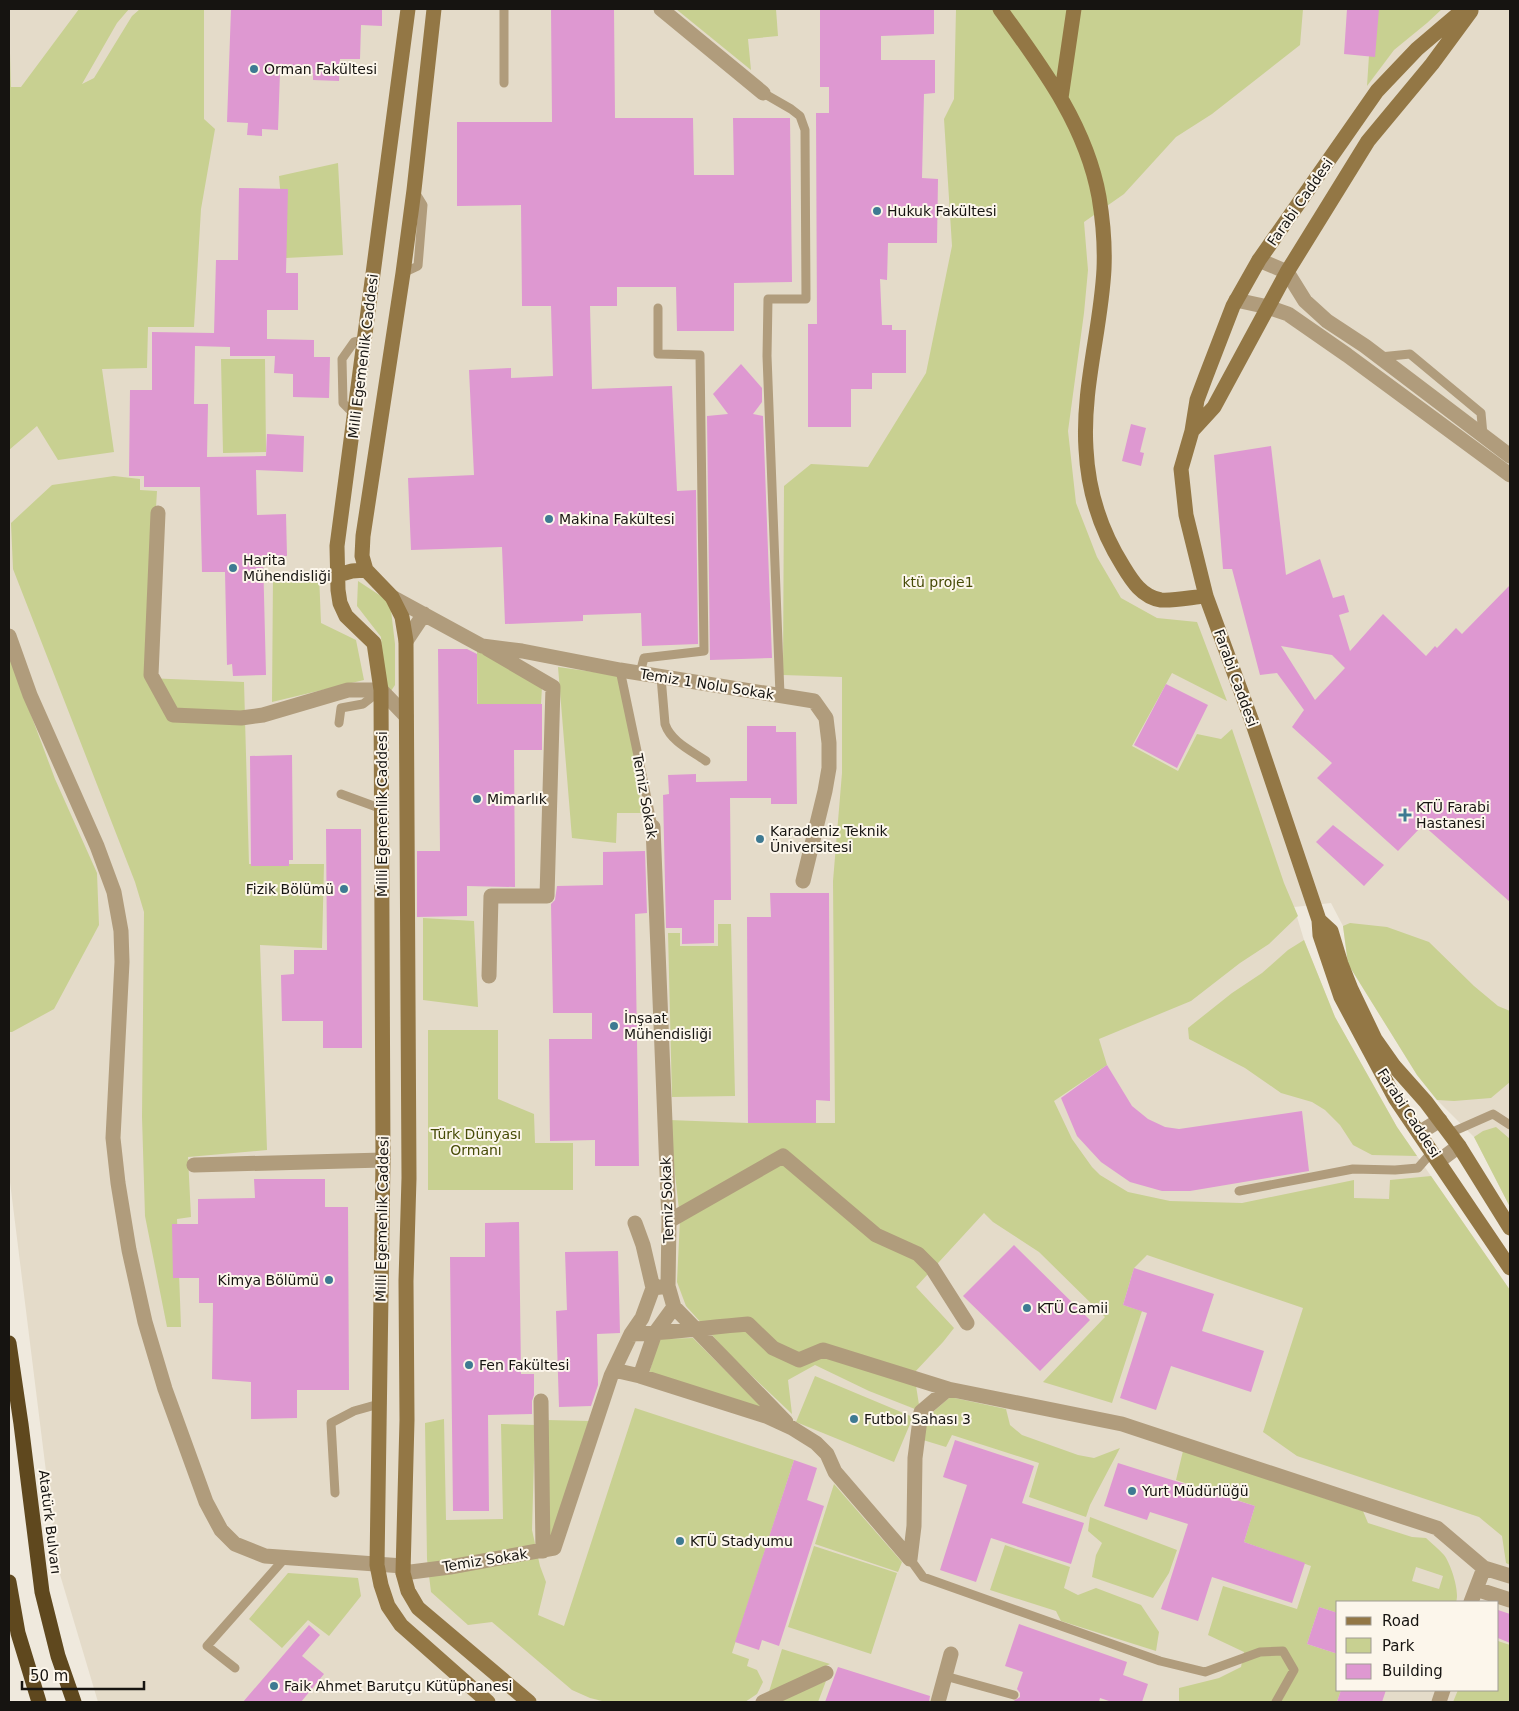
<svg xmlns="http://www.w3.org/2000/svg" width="1519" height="1711" viewBox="0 0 1519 1711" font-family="'DejaVu Sans',sans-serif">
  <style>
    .built { fill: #e4dbc9; fill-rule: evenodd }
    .green { fill: #c8d091; fill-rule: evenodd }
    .building { fill: #de98d1; fill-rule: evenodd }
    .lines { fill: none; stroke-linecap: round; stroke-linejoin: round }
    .lane { stroke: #b09c7c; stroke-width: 9 }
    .street { stroke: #b09c7c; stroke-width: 15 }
    .secondary { stroke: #937745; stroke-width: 15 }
    .highway { stroke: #5f481e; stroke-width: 15 }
    .poi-dot { fill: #3e7a92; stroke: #fcf6eb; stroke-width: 2 }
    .labels { text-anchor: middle; stroke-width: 4; stroke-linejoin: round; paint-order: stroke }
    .poi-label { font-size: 14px; fill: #161411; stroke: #fcf6eb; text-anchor: start }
    .street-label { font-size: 14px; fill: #161411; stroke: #fcf6eb }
    .park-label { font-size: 14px; fill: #464b06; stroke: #fcf6eb }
  </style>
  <rect width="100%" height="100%" fill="#efe9dd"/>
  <path class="built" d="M9,9H1510V1207L1474,1137L1437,1100L1417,1075L1348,964L1343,926L1331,903L1294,907L1304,940L1335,1017L1397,1127L1510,1290V1702H98L58,1568L9,1174ZM1338,1602H1498V1690H1338Z"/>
  <path class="green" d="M79,9H129L117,23L82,84L94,78L132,16L140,9H204V119L215,129L201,209L194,327H148L147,368L102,369L114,452L58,460L37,426L9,450V19L11,87H21Z
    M676,9H776L778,36L748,39L751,70Z
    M956,9H1303L1300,45L1212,114L1176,137L1124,194L1084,222L1088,270L1084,313L1068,431L1076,503L1097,557L1121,598L1157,618L1197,622L1227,701L1172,673L1132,746L1178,771L1197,734L1221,739L1232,729L1284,883L1298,916L1269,944L1240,963L1191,1001L1099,1039L1107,1065L1054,1101L1072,1139L1092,1167L1100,1175L1128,1192L1170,1201L1242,1203L1354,1180V1198L1389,1199L1390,1180L1431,1176L1510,1290V1565L1506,1563L1502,1536L1479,1517L1297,1456L1263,1432L1303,1308L1147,1255L1134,1268L1123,1305L1142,1311L1112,1403L1043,1382L1105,1317L1039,1252L993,1222L984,1213L916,1287L954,1328L943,1342L914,1373L920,1411L869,1391L815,1365L788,1380L792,1414L731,1356L686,1306L677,1282L680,1219L669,1120L748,1123H835L833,881L842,773V677L783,675L784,486L811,464L868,467L926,373L952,246L944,119L954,99Z
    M1372,9H1442L1427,23L1394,50L1367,86Z
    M338,163L343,255L286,258L279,176Z
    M221,359H265L266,452L223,453Z
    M114,476L140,479V490L157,491L146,678L244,682L249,864H324L322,948L260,945L267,1150L188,1157L191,1217L177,1219L181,1327H167L145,1216L142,1117L144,912L135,882L13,569L11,523L52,485Z
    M319,574L321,623L356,640L364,680L272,702L273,575Z
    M358,581L390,602L395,644V685L391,691L385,689L381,637L357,606Z
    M477,649L542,687L541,704L478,763Z
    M9,656L55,779L97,873L99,925L54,1009L12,1032H9Z
    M558,667L623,676L642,813H617L616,843L572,838Z
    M423,918L474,921L478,1007L423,1000Z
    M1350,923L1387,927L1429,942L1474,986L1498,1006L1510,1011V1082L1491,1098L1454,1101L1437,1100L1417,1075L1348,964L1343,926Z
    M718,924H731L735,1096L672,1097L668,933H680V946H718Z
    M1304,940L1335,1017L1397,1127L1417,1156L1372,1155L1353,1145L1340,1125L1325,1110L1312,1102L1281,1093L1245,1068L1189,1039L1188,1028L1232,993L1262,973L1288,950Z
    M428,1030H498V1099L534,1114L535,1143H573V1190H428Z
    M1496,1127L1510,1139V1207L1474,1137L1483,1131Z
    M693,1338L764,1409L649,1374L659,1339Z
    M815,1376L913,1417L894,1462L796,1422Z
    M950,1397L1006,1409L1010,1425L1022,1435L1078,1455L1094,1458L1120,1448L1090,1505L1086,1517L1029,1497L1039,1463L952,1435L946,1447L923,1440L926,1418Z
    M635,1408L794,1460L732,1653L749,1659L747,1666L757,1670L763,1682L757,1694L745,1702H606L590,1698L572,1690L492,1622L468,1625L431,1592L427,1559L425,1423L444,1419L446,1520L503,1519L501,1424L535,1425L532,1530L540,1566L546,1582L538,1615L564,1626Z
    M547,1420L589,1421L549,1544Z
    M1183,1451L1363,1511L1368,1523L1412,1537L1426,1538C1432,1544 1439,1549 1444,1555C1451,1564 1460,1592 1456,1602H1338V1613L1319,1607L1307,1644L1338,1654V1690H1341L1337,1702H1179V1688L1219,1678L1241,1667L1244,1652L1208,1635L1223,1586L1297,1609L1311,1566L1244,1542L1255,1506L1176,1480ZM1416,1567L1443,1576L1439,1589L1412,1581Z
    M834,1484L902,1562L898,1572L815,1544Z
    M1090,1517L1177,1550L1169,1573L1153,1598L1092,1577L1096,1555L1102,1543L1088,1531Z
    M1005,1545L1070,1567L1064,1588L1078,1595L1096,1588L1141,1605L1159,1632L1156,1651L1061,1621L1056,1611L990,1590Z
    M814,1546L897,1573L871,1654L788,1627Z
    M288,1573L358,1578L361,1596L329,1636L308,1620L282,1648L249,1619Z
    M1498,1641L1510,1645V1702H1453L1458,1690H1498Z
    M782,1649L830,1664L768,1695Z
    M826,1681L818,1702H776Z"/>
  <path class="building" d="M231,9H382V26L361,25L360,59H340L339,81L313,80V73L280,72L278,130L262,129V136L247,135L248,123L227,122Z
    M551,9H614L615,118H693L694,175H734L733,118H790L792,282L734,283V331H677L676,287H617V306H590L592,389L672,386L677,491L696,490L698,644L642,646L641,613L583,615V621L505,624L502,547L411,550L408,478L474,475L469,370L511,368V378L553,376L551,306H522L521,205L457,206V122H552Z
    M820,9H934V34L881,36V60H935V93L924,94L922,178L938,179L937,243H888L887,280L880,279L882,325H892V330H906V373H872V389H851V427H808V324H817L816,113H829V87H820Z
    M1347,9H1379L1375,57L1344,54Z
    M239,188L288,189L286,273H298V310H267V339L314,340V357H330L329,398L293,397V374L274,373L275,356H230V347L195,346L194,404H208L207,457L266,456L267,434L304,436L303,472L256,470L257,515L286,514L287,556H263L266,675L233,676L232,664L227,665L225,572H202L200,487H144V476H129L130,390H152V332L214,333L216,260H238Z
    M741,364L762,388V402L753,414L763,416L772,658L710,660L707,416L728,414L713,394Z
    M1131,424L1146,428L1140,452L1144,453L1141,466L1122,461Z
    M1271,446L1286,575L1320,559L1333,598L1344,595L1349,612L1339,615L1350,651L1383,614L1426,656L1435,646L1437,648L1456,628L1462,634L1510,585V902L1423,825L1398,851L1317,778L1332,763L1292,727L1304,710L1277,673L1260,675L1232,569H1223L1214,455ZM1281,646L1332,655L1345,668L1315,700Z
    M438,649H467L477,654V704H542V750H514L515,887L467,886V916L417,917V851H440Z
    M1166,684L1208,705L1177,768L1134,745Z
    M747,726H776V732H796L797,804H771V798H730L731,900H714V943L682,944V928H666L663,795L669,794L668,775L696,774V782L747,781Z
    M292,755L293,860H289V866H251L250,756Z
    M1333,825L1384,865L1364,886L1316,842Z
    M326,829H361L362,1048H323V1021H282L281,975L294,974V950H327Z
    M645,851L647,913L635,914L639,1166H595V1140L550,1141L549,1039H592V1013H553L551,904L555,900L557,886L603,885V852Z
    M770,893H829L830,1101L816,1100V1123H748L747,917H771Z
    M1107,1065L1132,1106L1148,1119L1165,1127L1179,1129L1302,1111L1309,1171L1190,1191H1162L1130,1182L1101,1162L1077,1136L1061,1098Z
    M254,1179H325V1207H348L349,1390H297V1418L251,1419V1382L212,1379L213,1303H199V1278H173L172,1224H198V1199L255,1198Z
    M519,1222L521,1374H534V1395L532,1401V1414L488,1415L489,1511H453L450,1257H485V1223Z
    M1014,1245L1090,1320L1040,1371L963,1296Z
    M618,1251L620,1333L597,1334L598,1385L591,1406L559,1407L556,1311L567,1310L565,1252Z
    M1134,1268L1214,1294L1202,1331L1264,1351L1251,1392L1171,1366L1156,1410L1120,1398L1147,1313L1123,1305Z
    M955,1440L1034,1466L1022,1503L1084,1523L1071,1564L991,1538L976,1582L940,1570L967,1485L943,1477Z
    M794,1460L817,1468L807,1500L824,1506L779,1646L762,1640L759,1650L735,1642Z
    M1118,1463L1255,1506L1244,1542L1305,1563L1292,1603L1212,1577L1198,1621L1161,1609L1188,1524L1150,1512L1147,1520L1104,1506Z
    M1319,1607L1338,1613V1654L1307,1644Z
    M1498,1610L1510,1614V1643L1498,1638Z
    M1019,1624L1127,1662L1123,1675L1148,1684L1142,1702H1112L1100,1698L1099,1702H1012L1020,1697V1693L1017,1689L1023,1672L1005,1666Z
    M309,1625L320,1635L302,1656L324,1674L301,1702H243Z
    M838,1667L930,1696L929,1702H825Z
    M1341,1690H1386L1382,1702H1337Z"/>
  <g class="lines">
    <path class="lane" d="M504,9V83
      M763,93L791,109L800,116L805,130L806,299H768L767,356L780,695
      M403,273L418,266L423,205L415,192
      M1380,357L1410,354L1481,413L1483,435
      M355,415L343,403L342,359L354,342L364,340
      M620,670L653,827
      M640,673L644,658L704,651L700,355L658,354V308
      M661,677L665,724C671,742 692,751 706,761
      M339,723L341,708L363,704L381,690
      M341,794L382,809
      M1450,1133L1493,1114L1510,1125
      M1239,1191L1353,1169L1395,1170L1418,1168L1432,1152
      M335,1493L331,1423L354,1411L379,1404
      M910,1559L923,1577L1160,1661L1205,1672L1260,1652L1283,1651L1294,1670L1276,1702
      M235,1668L207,1646L285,1558
      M945,1676L1014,1695"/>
    <path class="street" d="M661,9L763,93
      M1259,260L1287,272L1305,301L1327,321L1365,346L1510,456
      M1236,300L1268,307L1288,314L1347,355L1510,475
      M158,513L151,675L173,715L241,718L263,715L348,690H381L406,716
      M392,597L482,646L522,651L620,670L814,701L826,718L829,743V768L825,791L803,881
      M9,636L30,695L97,846L114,892L121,931L122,962L113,1138L118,1183L129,1250L145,1322L165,1389L206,1502L221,1530L235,1544L265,1556L403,1566
      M406,641L424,614
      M488,649L553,687L547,896H491L489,976
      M653,827L669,1221L668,1286L653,1288
      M1419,1133L1440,1120
      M1439,1161L1459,1146
      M194,1165L383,1160
      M669,1221L783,1156L876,1235L918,1254L932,1268L967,1323
      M635,1223L643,1245L653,1288
      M668,1286L674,1307L786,1422
      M631,1334C670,1333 709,1327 748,1324L773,1348L799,1360L823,1350L948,1389
      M614,1370L640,1376L766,1416L792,1428L816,1443L827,1454L835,1472L910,1559
      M640,1376L655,1333L674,1307
      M541,1401L543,1551
      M910,1559L914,1526L915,1458L921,1412L948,1389L1122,1424L1437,1528L1484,1568L1510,1576
      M403,1573L450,1567L554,1548L611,1376L631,1334L642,1318L653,1288
      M1476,1589L1510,1600
      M1471,1602L1484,1568
      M763,1702L826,1673
      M938,1702L951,1654
      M1439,1702L1443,1690"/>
    <path class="secondary" d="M408,9L337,546L338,590L340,603L346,616L374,643L381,690L383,1160L377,1565L381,1585L388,1606L401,1625L488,1702
      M434,9L414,190L403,273L363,536L362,556L366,570L392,597L402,617L406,641L409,1178L406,1281L407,1420L403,1573L408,1591L418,1608L529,1702
      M1000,9C1042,67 1086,125 1099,197C1103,221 1105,245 1104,269C1101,329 1082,388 1086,449C1088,490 1101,531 1123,566C1132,581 1142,597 1161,600C1174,601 1193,597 1206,596
      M1464,9L1417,49L1377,91L1259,260L1233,306L1206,376L1197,400L1192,431L1181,469L1186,515L1206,596L1254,727L1319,920L1320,935L1341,997L1395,1098L1510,1268
      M1061,98L1074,9
      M1192,431L1214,407L1287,272L1368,141L1432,64L1471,11
      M338,575L352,571L366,570
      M1319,920L1331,931L1341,964L1351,989L1375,1039L1394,1066L1426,1102L1459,1146L1510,1228"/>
    <path class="highway" d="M9,1343L21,1424L42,1592L58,1656L74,1702
      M9,1582L18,1633L39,1702"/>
  </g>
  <g class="poi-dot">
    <circle cx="254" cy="69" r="5"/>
    <circle cx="877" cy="211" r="5"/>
    <circle cx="549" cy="519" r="5"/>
    <circle cx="233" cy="568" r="5"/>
    <circle cx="477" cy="799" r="5"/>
    <path d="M1402.5 807.5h5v5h5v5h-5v5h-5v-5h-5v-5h5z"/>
    <circle cx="760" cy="839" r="5"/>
    <circle cx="344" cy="889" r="5"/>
    <circle cx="614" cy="1026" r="5"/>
    <circle cx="329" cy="1280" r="5"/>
    <circle cx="1027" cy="1308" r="5"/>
    <circle cx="469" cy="1365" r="5"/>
    <circle cx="854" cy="1419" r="5"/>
    <circle cx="1132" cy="1491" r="5"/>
    <circle cx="680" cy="1541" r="5"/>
    <circle cx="274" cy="1686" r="5"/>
  </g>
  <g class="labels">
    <g class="poi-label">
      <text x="264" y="74">Orman Fakültesi</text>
      <text x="887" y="216">Hukuk Fakültesi</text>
      <text x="559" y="524">Makina Fakültesi</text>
      <text x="243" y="565">Harita<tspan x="243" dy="16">Mühendisliği</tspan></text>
      <text x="487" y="804">Mimarlık</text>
      <text x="1416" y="812">KTÜ Farabi<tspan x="1416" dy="16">Hastanesi</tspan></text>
      <text x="770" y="836">Karadeniz Teknik<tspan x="770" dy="16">Üniversitesi</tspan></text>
      <text x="334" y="894" text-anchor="end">Fizik Bölümü</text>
      <text x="624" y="1023">İnşaat<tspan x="624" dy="16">Mühendisliği</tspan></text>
      <text x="319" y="1285" text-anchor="end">Kimya Bölümü</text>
      <text x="1037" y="1313">KTÜ Camii</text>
      <text x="479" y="1370">Fen Fakültesi</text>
      <text x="864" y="1424">Futbol Sahası 3</text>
      <text x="1142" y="1496">Yurt Müdürlüğü</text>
      <text x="690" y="1546">KTÜ Stadyumu</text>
      <text x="284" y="1691">Faik Ahmet Barutçu Kütüphanesi</text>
    </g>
    <g class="street-label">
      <text transform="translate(1300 202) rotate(-55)" y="5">Farabi Caddesi</text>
      <text transform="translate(363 356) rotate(-83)" y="5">Milli Egemenlik Caddesi</text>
      <text transform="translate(1236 678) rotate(70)" y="5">Farabi Caddesi</text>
      <text transform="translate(707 684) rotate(9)" y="5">Temiz 1 Nolu Sokak</text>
      <text transform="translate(645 796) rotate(80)" y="5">Temiz Sokak</text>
      <text transform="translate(382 814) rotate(-90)" y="5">Milli Egemenlik Caddesi</text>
      <text transform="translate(1409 1113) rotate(57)" y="5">Farabi Caddesi</text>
      <text transform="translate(667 1200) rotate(-92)" y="5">Temiz Sokak</text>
      <text transform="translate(382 1219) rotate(-89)" y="5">Milli Egemenlik Caddesi</text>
      <text transform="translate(50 1522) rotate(83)" y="5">Atatürk Bulvarı</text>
      <text transform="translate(485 1560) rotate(-9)" y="5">Temiz Sokak</text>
    </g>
    <g class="park-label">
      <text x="938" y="587">ktü proje1</text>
      <text x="476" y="1139">Türk Dünyası<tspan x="476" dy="16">Ormanı</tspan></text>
    </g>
  </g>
  <rect width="1519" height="1711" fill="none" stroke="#161411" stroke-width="20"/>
  <rect x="1336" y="1601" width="162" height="90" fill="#fcf6eb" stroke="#a09c94"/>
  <rect x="1346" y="1617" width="25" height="8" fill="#937745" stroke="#a09c94"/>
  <text x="1382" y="1626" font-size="15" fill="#161411">Road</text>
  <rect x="1346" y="1638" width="25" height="15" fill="#c8d091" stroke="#a09c94"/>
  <text x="1382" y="1651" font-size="15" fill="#161411">Park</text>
  <rect x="1346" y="1664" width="25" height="15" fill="#de98d1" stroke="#a09c94"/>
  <text x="1382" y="1676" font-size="15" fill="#161411">Building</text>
  <path d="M22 1681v8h122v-8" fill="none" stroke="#161411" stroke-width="2.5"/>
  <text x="30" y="1681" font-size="15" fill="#161411" stroke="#fcf6eb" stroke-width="4" paint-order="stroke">50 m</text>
</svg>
